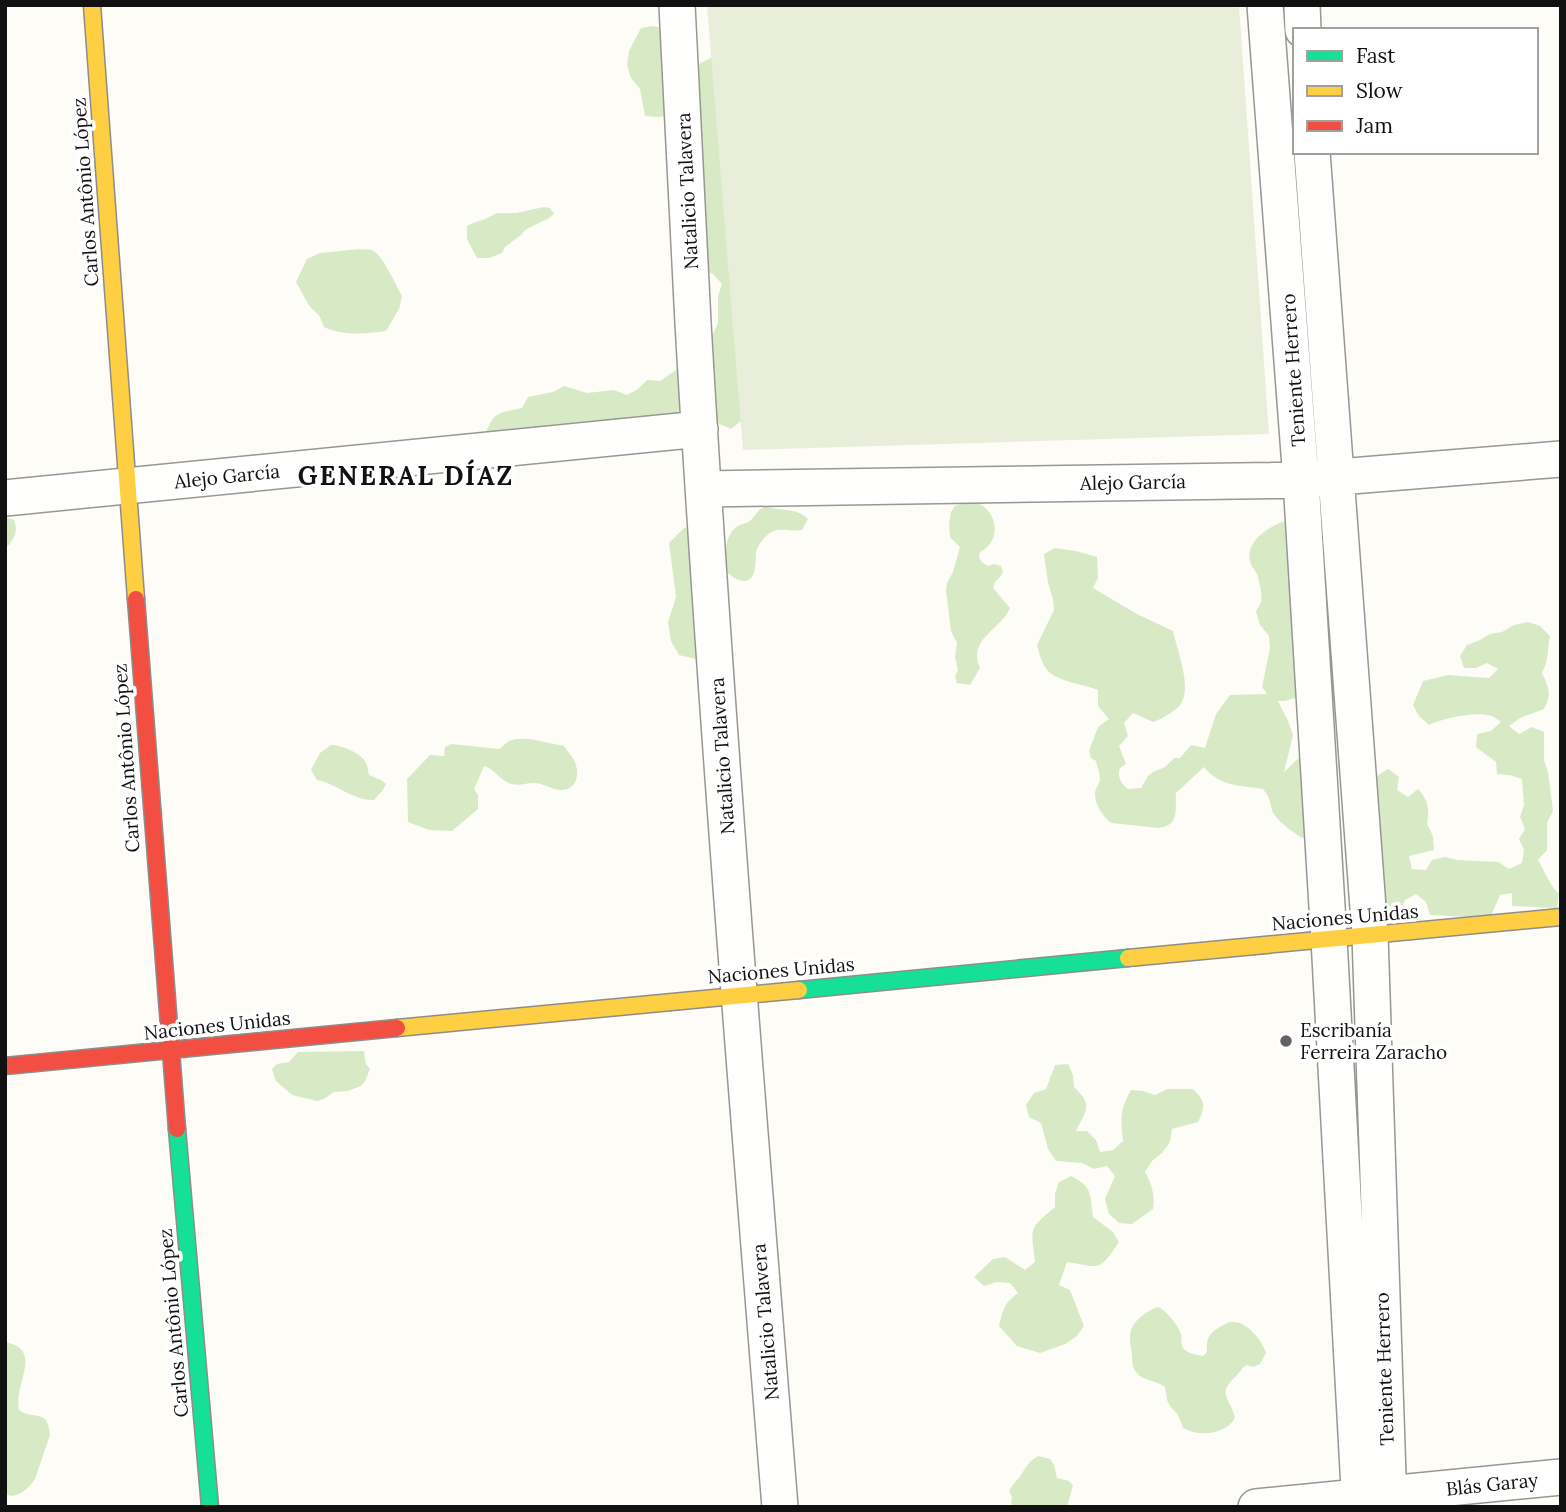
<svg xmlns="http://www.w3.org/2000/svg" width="1566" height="1512" viewBox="0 0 1566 1512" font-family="Lora,serif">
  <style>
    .forest { fill: #d8eac5 }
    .cemetery { fill: #e9eedb }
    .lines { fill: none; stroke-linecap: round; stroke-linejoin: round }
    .street-casing { stroke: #979795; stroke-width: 38 }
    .fast-casing { stroke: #8e8d8b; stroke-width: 19 }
    .slow-casing { stroke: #8e8d8b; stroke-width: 19 }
    .jam-casing { stroke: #8e8d8b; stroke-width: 19 }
    .street { stroke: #fffffe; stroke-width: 35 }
    .fast { stroke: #16e098; stroke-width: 16 }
    .slow { stroke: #ffcf43; stroke-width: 16 }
    .jam { stroke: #f24e42; stroke-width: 16 }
    .poi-dot { fill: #646362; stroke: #fff; stroke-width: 2.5 }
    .labels { text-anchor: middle; stroke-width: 7; stroke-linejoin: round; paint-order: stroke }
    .street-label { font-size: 19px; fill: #111; stroke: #fff }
    .poi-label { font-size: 19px; fill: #111; stroke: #fff; text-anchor: start }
    .district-label { font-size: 26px; font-weight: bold; letter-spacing: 2px; fill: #111; stroke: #fff }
  </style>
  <rect width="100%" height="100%" fill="#fdfcf7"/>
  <path class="forest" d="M653,26L677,31L692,68L714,56L751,413L731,429L717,423L709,413L691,422L485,436C493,411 499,413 522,408L528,397L553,392L564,386L587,393L614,390L627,395L638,389L647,380L660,381L682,366L702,342L713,334L718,323V296L722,284L713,274L701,267L671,115L659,117L645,116L640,89L631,78L627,65L629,51L641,28Z
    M544,207L550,208L554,214L549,218L525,230L521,235L505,247L502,253L489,258H477L467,239V226L473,223L485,219L497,213H516Z
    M360,249C364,250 369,249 372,250C382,254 396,285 402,296L399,309L386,331C365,334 343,336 324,327L319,315L310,307L296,282L307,259L320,253Z
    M968,501C995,502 1006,539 980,552L979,558L983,563L988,566L994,564L1001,566L1003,572L1000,577L995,582L993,588L1010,608C1003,626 976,636 977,657C977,661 979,665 980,668L970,685L957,683L955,676L958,670L955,657L957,643L951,631L946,590L947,583L953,572L960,547L950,537L949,524L951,512L955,506Z
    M766,506C780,512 797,507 808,519L802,530C793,532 782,528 774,531C766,534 758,544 756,552C755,561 758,586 739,580C734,579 730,574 725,571C725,558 724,537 735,528C739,524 746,524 750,521C756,515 758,509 766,506Z
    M5,517L14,520C18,530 15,537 9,545L5,546Z
    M1291,519L1298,697L1285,701H1278L1288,721L1293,735L1284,772L1302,755L1333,774L1338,787L1336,799L1317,832L1302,838C1293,832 1275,820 1272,810C1269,799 1271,800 1263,789C1239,785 1220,787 1204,767L1176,793C1175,810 1180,826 1158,828L1111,823C1103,817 1095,805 1095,794C1095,788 1100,784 1100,778C1100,773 1097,767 1096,761L1091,758L1089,751L1098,727L1109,719L1098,706V690C1083,684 1052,681 1045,667C1041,661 1039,652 1037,645L1054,610L1053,599L1048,583L1044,554L1055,548L1076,551L1097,557L1098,578L1093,588L1137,614L1173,631C1177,650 1192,686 1181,704C1177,710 1160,720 1153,722L1133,713L1124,723L1128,736L1119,746L1126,764L1120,768C1117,776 1121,784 1128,789L1141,788L1148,776L1153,772L1165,767L1174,758H1180L1191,745L1205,748L1216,714L1230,695L1267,694L1262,687L1270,648L1269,636L1260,625L1256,612C1257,608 1260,605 1261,602C1263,595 1259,581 1257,574C1256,571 1252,568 1251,564C1242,541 1272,524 1291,519Z
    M698,523L711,645L695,659L679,655L671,641L668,622L676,597L669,543L684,528Z
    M1528,622L1540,626L1550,636C1547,650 1549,660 1542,673C1549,688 1552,694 1544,709L1520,718L1509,726L1519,734L1532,727L1544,732V760L1548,772L1553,811L1547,823V850L1538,860C1545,872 1549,884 1559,894L1557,908L1512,906V893L1500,895L1490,918L1430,915L1426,902L1416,894L1405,900L1399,913L1387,916L1365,903L1369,844L1381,823L1364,805L1367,782L1388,769L1399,777L1397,790L1408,797L1418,789C1428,800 1430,809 1427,824L1433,836L1434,850L1409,856L1412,869L1426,870L1432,860L1445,857L1457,860L1498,862L1509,869L1522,863L1524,850L1519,839L1525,829L1520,817L1524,805L1522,779L1509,775L1497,774L1496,762L1476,747L1477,734L1491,731L1501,722C1498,720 1495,717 1491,716C1476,711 1444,718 1429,725L1419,716L1413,705L1423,681L1448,675L1489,678L1498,669L1487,663L1476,668H1464L1460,656L1467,645L1480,640L1490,634L1502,632L1514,625Z
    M516,739H530L564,746C567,751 571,755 574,760C580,772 578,789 562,790C552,790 543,783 534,783C527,783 519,786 512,784C501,782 495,769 484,766L474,789L478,795V809L452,831L429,830L408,822L407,779L430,755L444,756L445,747L451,744L499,749L509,741Z
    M331,745C341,745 362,753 366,763C368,767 368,771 369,775L381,780L386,784L383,790L374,800C354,801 337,784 317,780L311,770L320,753Z
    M364,1051L366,1064L370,1069L365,1081L361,1086L348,1091L334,1092L324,1099L317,1101L292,1095L276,1081L272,1069L277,1064L289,1062L298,1052Z
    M1068,1064L1073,1075L1074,1087C1094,1106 1086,1110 1076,1131H1087L1096,1140L1100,1152L1113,1150L1123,1141C1121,1118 1119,1111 1131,1090L1143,1091L1155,1095L1167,1089H1193C1205,1101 1206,1106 1198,1122L1172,1129L1170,1142L1162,1153L1152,1161L1145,1172C1152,1185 1155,1194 1153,1209L1132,1224L1119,1223L1109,1214L1105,1199L1115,1176L1107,1166L1094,1169L1082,1163L1056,1161L1048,1149L1041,1123L1029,1117L1026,1105L1034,1093L1046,1089L1055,1065Z
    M1071,1176C1093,1187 1090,1194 1093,1217L1113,1232L1119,1242C1098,1273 1101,1267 1067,1262L1059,1285L1070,1290L1084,1326L1076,1337L1065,1344L1040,1353L1017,1346L999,1326C1003,1310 1004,1303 1018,1293L1010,1283L997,1282L984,1286L974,1277L993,1259L1005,1257L1025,1270L1035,1262C1031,1227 1028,1230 1055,1207V1194L1059,1182Z
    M1158,1307C1167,1311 1178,1325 1181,1334C1182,1338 1181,1342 1182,1346C1185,1353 1196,1355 1203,1356L1207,1352C1206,1340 1208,1334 1218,1328C1223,1326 1228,1321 1234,1322C1248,1323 1262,1340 1266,1353L1260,1364L1253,1367L1247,1365C1241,1368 1240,1373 1235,1377C1216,1395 1231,1398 1235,1418C1225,1435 1199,1437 1183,1428L1178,1415L1170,1406L1167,1400L1165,1387C1156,1380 1142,1381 1136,1372C1132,1367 1132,1361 1132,1355C1129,1336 1127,1328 1143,1315C1148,1311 1152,1309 1158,1307Z
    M5,1342C45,1350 13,1383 19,1410C33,1421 48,1407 50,1435L35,1479C28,1489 17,1500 5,1494Z
    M1038,1456L1050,1459L1054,1465L1057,1478L1069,1481L1073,1485L1067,1507H1011L1012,1497L1009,1491C1012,1484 1017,1481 1021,1475C1026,1467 1029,1461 1038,1456Z"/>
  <path class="cemetery" d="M707,5H1239L1269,434L743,450Z"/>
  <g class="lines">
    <defs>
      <path id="street" d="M677,5C683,111 687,217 693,323C716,718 748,1112 780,1507
        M1265,5L1301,480L1329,939L1360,1507
        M1302,5L1303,30
        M1312,152L1370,935L1389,1507
        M704,489L1301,480L1561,459
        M5,498L700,429
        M1256,1507L1561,1477"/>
      <path id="fast" d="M799,990L1128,958
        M177,1129L210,1507"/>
      <path id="slow" d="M92,5L136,599
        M1128,958L1561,917
        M397,1028L799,990"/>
      <path id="jam" d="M136,599L177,1129
        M5,1066L397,1028"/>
    </defs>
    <use href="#street" class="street-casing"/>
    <use href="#fast" class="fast-casing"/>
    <use href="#slow" class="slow-casing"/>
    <use href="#jam" class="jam-casing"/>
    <use href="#street" class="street"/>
    <use href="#fast" class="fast"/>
    <use href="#slow" class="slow"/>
    <use href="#jam" class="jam"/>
  </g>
  <circle class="poi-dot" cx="1286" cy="1041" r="7"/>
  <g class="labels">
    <g class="street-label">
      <text transform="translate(687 191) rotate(-93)" y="7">Natalicio Talavera</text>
      <text transform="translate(85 192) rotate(-94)" y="7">Carlos Antônio López</text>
      <text transform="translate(1293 370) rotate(-94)" y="7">Teniente Herrero</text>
      <text transform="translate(227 476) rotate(-6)" y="7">Alejo García</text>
      <text transform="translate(1133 482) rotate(-1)" y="7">Alejo García</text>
      <text transform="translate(722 756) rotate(-94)" y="7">Natalicio Talavera</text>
      <text transform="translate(126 758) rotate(-94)" y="7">Carlos Antônio López</text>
      <text transform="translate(1345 917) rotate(-5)" y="7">Naciones Unidas</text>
      <text transform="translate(781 970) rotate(-5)" y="7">Naciones Unidas</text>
      <text transform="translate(217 1025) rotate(-6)" y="7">Naciones Unidas</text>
      <text transform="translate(765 1322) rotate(-95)" y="7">Natalicio Talavera</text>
      <text transform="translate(173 1323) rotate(-95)" y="7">Carlos Antônio López</text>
      <text transform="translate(1384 1369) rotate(-92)" y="7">Teniente Herrero</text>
      <text transform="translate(1492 1484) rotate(-6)" y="7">Blás Garay</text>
    </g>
    <g class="poi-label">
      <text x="1300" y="1037">Escribanía<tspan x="1300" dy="22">Ferreira Zaracho</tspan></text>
    </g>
    <g class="district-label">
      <text x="406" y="485">GENERAL DÍAZ</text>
    </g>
  </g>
  <rect width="1566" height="1512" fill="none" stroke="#111111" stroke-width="14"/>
  <rect x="1293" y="28" width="245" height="126" fill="#ffffff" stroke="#a0a0a0" stroke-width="2"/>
  <rect x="1307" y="51" width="35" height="10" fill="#16e098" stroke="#a0a0a0" stroke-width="2"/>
  <text x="1356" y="63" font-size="21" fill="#111111">Fast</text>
  <rect x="1307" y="86" width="35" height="10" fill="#ffcf43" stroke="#a0a0a0" stroke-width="2"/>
  <text x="1356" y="98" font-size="21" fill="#111111">Slow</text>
  <rect x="1307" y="121" width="35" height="10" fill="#f24e42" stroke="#a0a0a0" stroke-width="2"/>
  <text x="1356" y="133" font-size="21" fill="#111111">Jam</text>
</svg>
